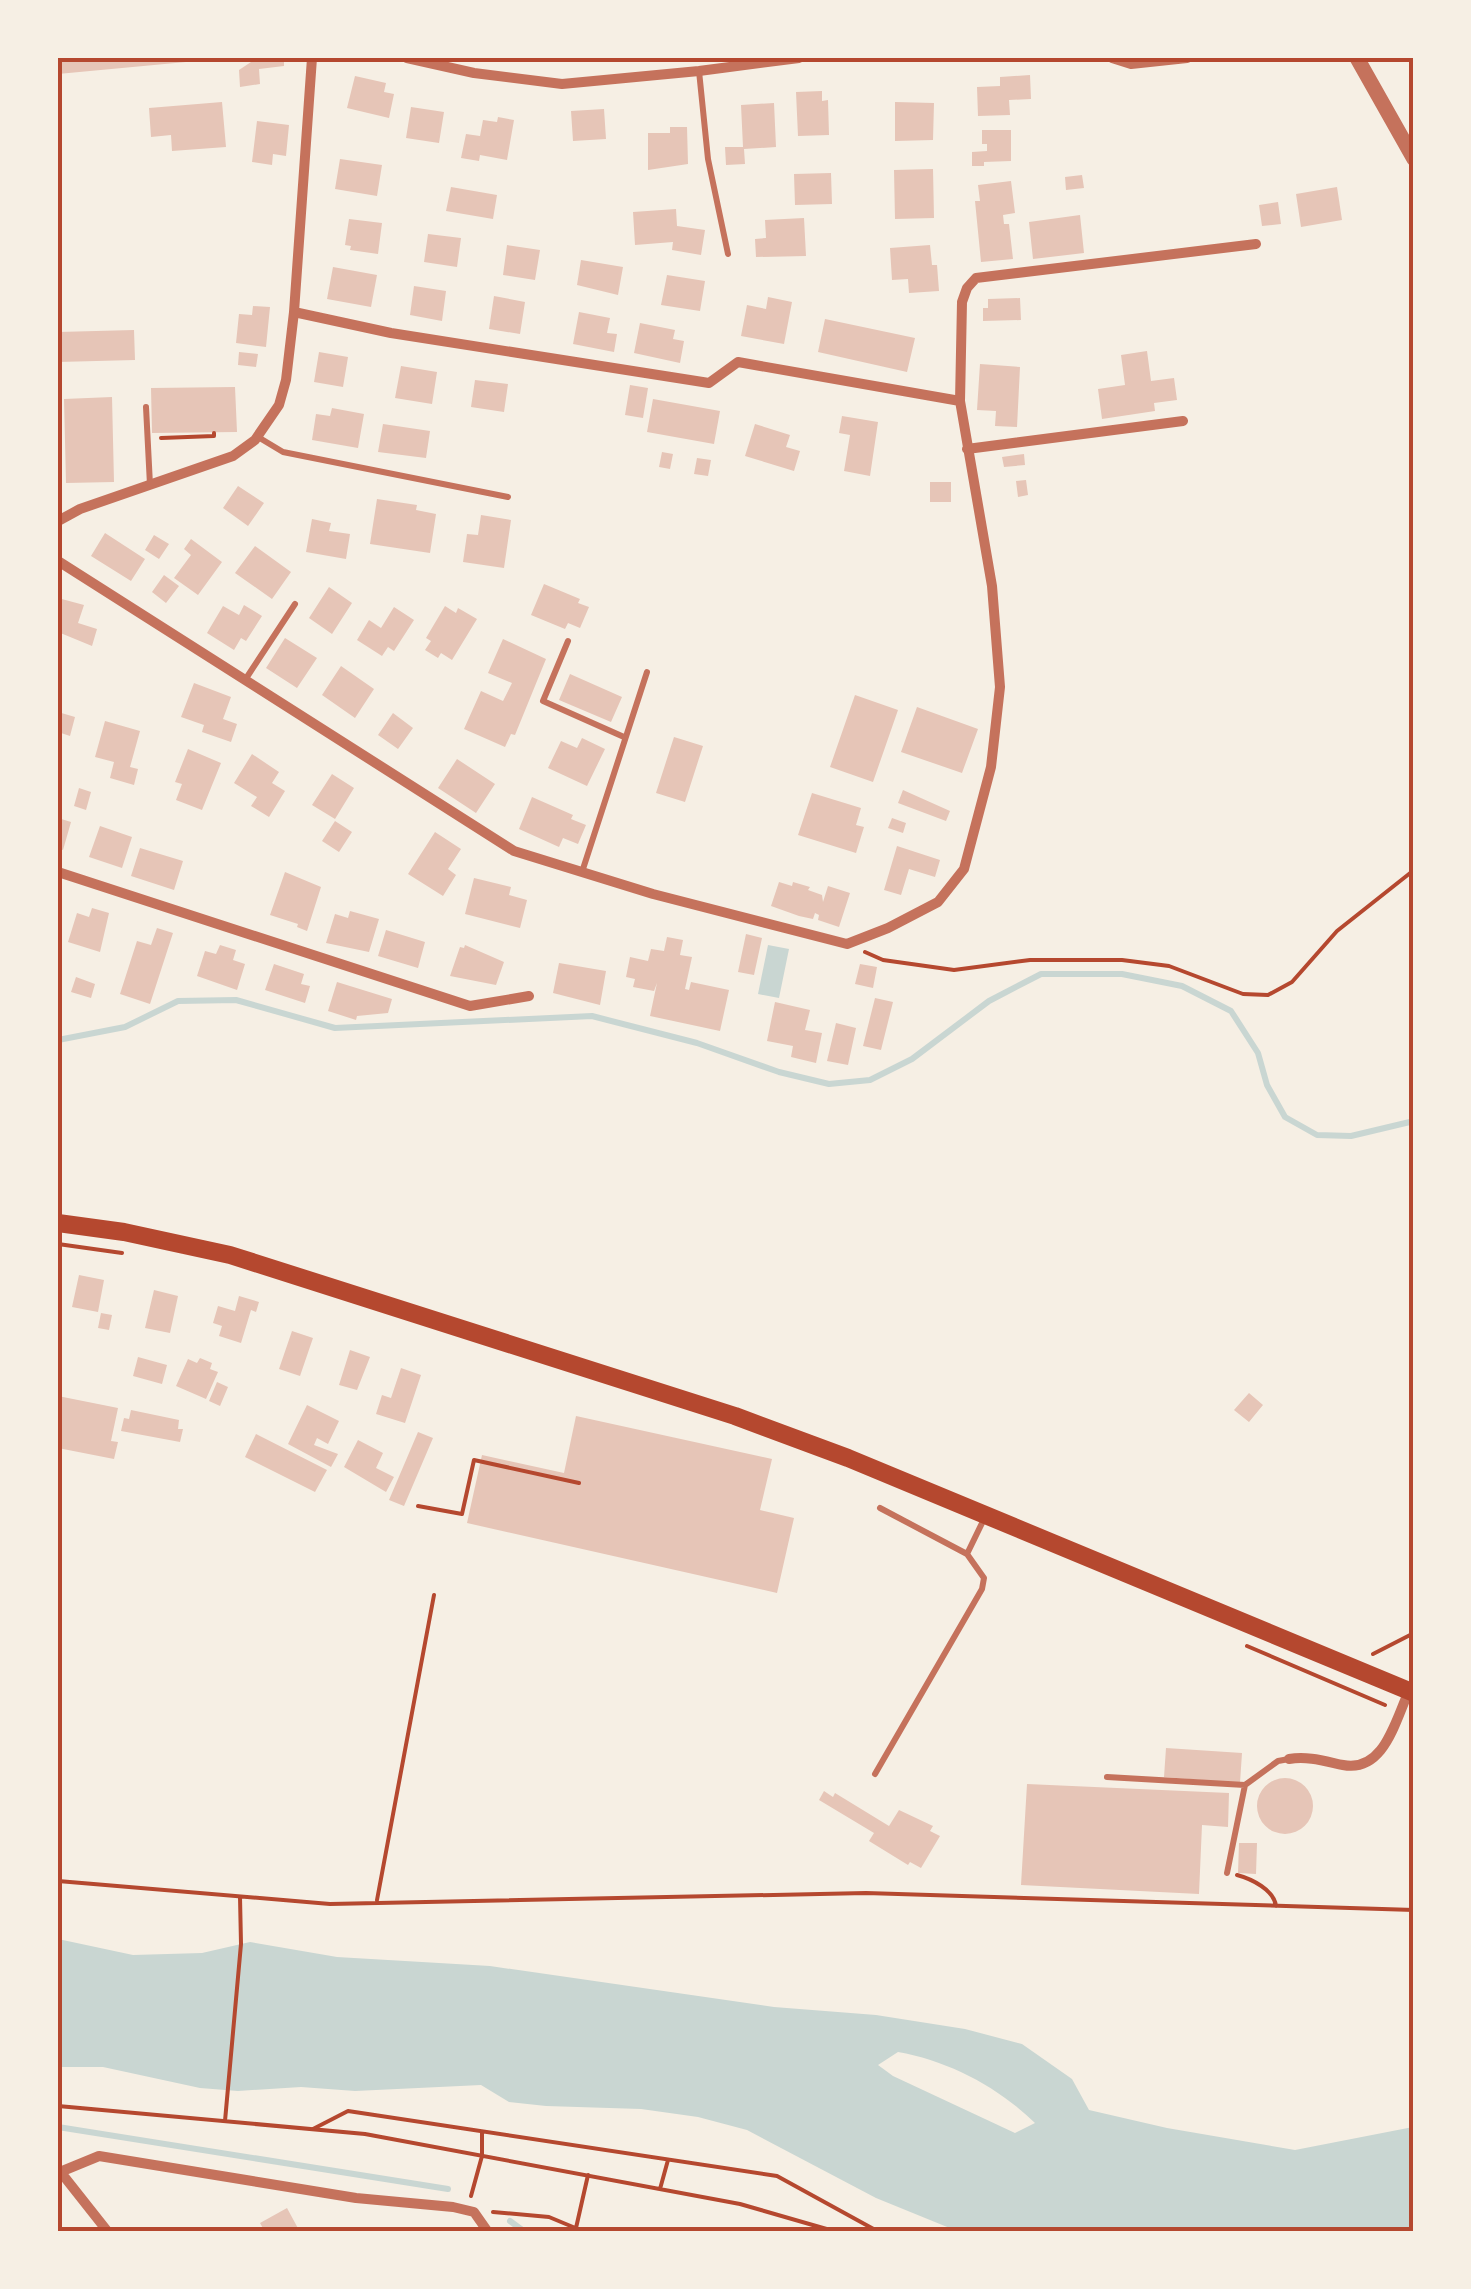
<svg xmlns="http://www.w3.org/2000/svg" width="1471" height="2289" viewBox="0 0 1471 2289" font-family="Karla,sans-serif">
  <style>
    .water { fill: #c9d6d2; fill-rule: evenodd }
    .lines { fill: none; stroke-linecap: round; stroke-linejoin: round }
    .stream { stroke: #c9d6d2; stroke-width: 6 }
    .building { fill: #e6c5b7 }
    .path { stroke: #b5482f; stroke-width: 4 }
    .service { stroke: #c5725c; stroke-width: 6 }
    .minor { stroke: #c5725c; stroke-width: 10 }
    .tertiary { stroke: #c5725c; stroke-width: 15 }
    .secondary { stroke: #b5482f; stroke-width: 18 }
    .neatline { fill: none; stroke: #b5482f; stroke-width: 4 }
  </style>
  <rect width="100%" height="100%" fill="#f6efe4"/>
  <path class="water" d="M768,945L789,949L779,998L758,994Z
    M58,1939L133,1955L202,1953L250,1942L337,1957L490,1966L774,2007L876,2015L965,2029L1022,2044L1072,2079L1089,2110L1167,2128L1295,2150L1413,2127V2231H957L876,2198L747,2130L698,2117L641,2109L546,2106L509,2102L481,2085L355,2091L301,2087L238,2091L200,2088L103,2067H58ZM898,2052C949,2061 998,2087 1035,2123L1015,2133L893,2076L878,2065Z"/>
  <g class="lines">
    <path class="stream" d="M58,1040L125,1027L178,1001L236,1000L335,1028L592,1016L697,1043L779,1072L829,1084L870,1080L912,1059L989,1001L1041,974H1122L1182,986L1231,1011L1258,1053L1267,1085L1285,1117L1317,1135L1351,1136L1414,1121
      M58,2127L448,2189
      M510,2221L525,2232"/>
  </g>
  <path class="building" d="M58,58H186V62L58,74Z
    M251,58H284V66L259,69L260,84L240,87L239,70L251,62Z
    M1030,75L1031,99L1009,100L1010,115L978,116L977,87L1000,86V77Z
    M355,76L386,83L384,92L394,94L389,118L347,108Z
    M822,91V101L828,100L829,135L798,136L796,92Z
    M222,102L226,147L172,151L171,135L151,137L149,108Z
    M895,102L934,103L933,140L895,141Z
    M774,103L776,147L744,149L745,164L726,165L725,147H743L741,105Z
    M411,107L444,112L439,143L406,138Z
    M604,109L606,139L573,141L571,111Z
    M498,117L514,120L507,160L480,155L479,161L461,158L466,134L480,136L483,120L497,122Z
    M257,121L289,125L286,156L273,154L272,165L252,162Z
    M670,127H687L688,164L648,170V133H670Z
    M982,130H1011V161L984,162V166H972V152L987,151V144H982Z
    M340,159L382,165L377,196L335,189Z
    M933,169L934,218L895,219L894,170Z
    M831,173L832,204L795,205L794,174Z
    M1082,175L1084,188L1066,190L1065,177Z
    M1011,181L1015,213L1003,215L1004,224H1009L1013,259L981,262L975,201H980L978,185Z
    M451,187L497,195L493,219L446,211Z
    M1337,187L1342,220L1301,227L1296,194Z
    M1278,202L1281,224L1262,226L1259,205Z
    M676,209L677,226L705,230L701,255L672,250L673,242L635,245L633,212Z
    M1080,215L1084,253L1033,259L1029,222Z
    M804,218L806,256L756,257L755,239L766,238L765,220Z
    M349,219L382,223L378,254L350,250L351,246L345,245Z
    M428,234L461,238L457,267L424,262Z
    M507,245L540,250L535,280L503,275Z
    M930,245L932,265H937L939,291L909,293L908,279L892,280L890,248Z
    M581,260L623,267L618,295L577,285Z
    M333,267L377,275L371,307L327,299Z
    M667,275L705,281L700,311L661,305Z
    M414,286L446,291L442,321L410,315Z
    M494,296L525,302L520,334L489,329Z
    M768,297L792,302L784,344L741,336L747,305L766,309Z
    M1020,298L1021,320L983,321V308H988V299Z
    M253,306L270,307L266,347L236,343L239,314L252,315Z
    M579,312L610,318L607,333L617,334L614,352L573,344Z
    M825,319L915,338L907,372L818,352Z
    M640,323L675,330L673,339L684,341L680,363L634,353Z
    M134,330L135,360L58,362V332Z
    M1147,351L1151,381L1174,378L1177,400L1154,403L1155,411L1102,419L1098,389L1125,385L1121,355Z
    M239,352L258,354L256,367L238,365Z
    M319,352L348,357L343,387L314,382Z
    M980,364L1020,367L1017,427L995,426L996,411L977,410Z
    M401,366L437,372L432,404L395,398Z
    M475,380L508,384L504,412L471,407Z
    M630,385L648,388L643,418L625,415Z
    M235,387L237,432L152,433L151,388Z
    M112,397L114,482L66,483L64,399Z
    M653,399L720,411L714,444L647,432Z
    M332,408L364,414L358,448L312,440L316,414L330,416Z
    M842,416L878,422L870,476L844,471L850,435L839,433Z
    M383,424L430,431L426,458L378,452Z
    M755,424L790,435L786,447L800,451L794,471L745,456Z
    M662,452L673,454L670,469L659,467Z
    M1024,454L1025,465L1004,467L1002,457Z
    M697,458L711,460L708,476L694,474Z
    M1026,480L1028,495L1018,497L1016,481Z
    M930,482H951V502H930Z
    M238,486L264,503L248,526L223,508Z
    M377,499L417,505L416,510L436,514L430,553L370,544Z
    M481,515L511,520L504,568L463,562L467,534L478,535Z
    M312,519L331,523L329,531L350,534L346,559L306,552Z
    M105,533L145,559L131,581L91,556Z
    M154,535L169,544L159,559L145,550Z
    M191,539L222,562L198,595L174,578L191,555L184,549Z
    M255,546L291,572L272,599L235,573Z
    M164,575L179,586L166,603L152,592Z
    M544,584L580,599L578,603L589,607L580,628L568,623L565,629L531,615Z
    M329,587L352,603L332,634L309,618Z
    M58,598L84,605L78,623L97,629L92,646L58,632Z
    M244,605L262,616L246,641L241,638L234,650L207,633L223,606L239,615Z
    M445,606L456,613L458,608L477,619L452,660L441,653L438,658L425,650L431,641L426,638Z
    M394,607L414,620L394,651L388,647L382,656L357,640L369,620L381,628Z
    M285,638L317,658L297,688L266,668Z
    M503,639L546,659L515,735L511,734L505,747L464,729L481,691L503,701L512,683L488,673Z
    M341,666L374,689L355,718L322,695Z
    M570,674L622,697L611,722L559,700Z
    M194,683L231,697L223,719L237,724L231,742L202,732L204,725L181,717Z
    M855,695L898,710L873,782L830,767Z
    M917,707L978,729L962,773L901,752Z
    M58,712L75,717L70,736L58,732Z
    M393,713L413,728L398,749L378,735Z
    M105,721L140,731L130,767L138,769L134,785L110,778L114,762L95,757Z
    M674,737L703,746L685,802L656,793Z
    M582,738L605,749L587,786L548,768L561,741L577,748Z
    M188,749L221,763L202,810L176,800L182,784L175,782Z
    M252,754L279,772L272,783L285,791L269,817L251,806L257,797L234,783Z
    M457,759L495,784L476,813L438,788Z
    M332,774L354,788L335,819L312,805Z
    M79,788L91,792L86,810L74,806Z
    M903,790L950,811L946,821L898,803Z
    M812,793L861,808L856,825L864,827L856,853L798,835Z
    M532,797L573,815L571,819L586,825L578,844L563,838L559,847L519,829Z
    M58,818L71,822L63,850L58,848Z
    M892,818L906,823L903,833L888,828Z
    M335,821L352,832L339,852L322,841Z
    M100,826L132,837L122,868L89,857Z
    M435,832L461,849L448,869L456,875L443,896L408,874Z
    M897,846L940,860L935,877L909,869L901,895L884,890Z
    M140,848L183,861L174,890L131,876Z
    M285,872L321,887L307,931L297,927L298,924L270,915Z
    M474,878L511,887L509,895L527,900L520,928L465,914Z
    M779,882L792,886L793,882L810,887L808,890L822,895L823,902L828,886L850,893L839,927L818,920L819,915L815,913L813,919L799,916L771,906Z
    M92,908L109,913L100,952L68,942L77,913L89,917Z
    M350,911L379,919L369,952L326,943L335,914L348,918Z
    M157,928L173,933L150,1004L120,994L137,941L151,945Z
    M386,930L425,942L418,968L378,956Z
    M746,934L762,938L754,975L738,972Z
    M667,937L683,940L680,955L692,957L685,989L689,990L691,982L729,990L720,1031L650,1016L657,983L654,991L633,987L635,979L626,977L630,957L648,961L651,949L664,951Z
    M220,945L236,950L233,960L245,964L237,990L197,976L205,951L216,954Z
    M465,945L504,962L496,985L450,976L460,947L464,948Z
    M559,963L606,971L600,1005L553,993Z
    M274,964L304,974L301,984L310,986L305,1003L265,990Z
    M860,964L877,967L873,988L855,984Z
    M76,977L95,984L91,998L71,992Z
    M337,982L392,999L388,1013L357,1016L356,1020L328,1011Z
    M875,998L893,1002L881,1050L863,1046Z
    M775,1002L810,1010L805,1030L822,1033L816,1063L791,1057L793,1046L767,1041Z
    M836,1023L856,1028L848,1065L827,1061Z
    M79,1275L104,1280L98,1312L72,1307Z
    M154,1290L178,1296L170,1333L145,1328Z
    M239,1296L259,1302L256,1312L251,1310L241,1343L219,1336L222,1326L213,1323L218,1306L235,1311Z
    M101,1313L112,1315L109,1330L98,1328Z
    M292,1331L313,1338L300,1376L279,1369Z
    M350,1350L370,1357L357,1390L339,1385Z
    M138,1357L167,1365L162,1384L133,1376Z
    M200,1358L212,1363L210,1369L218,1372L206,1399L176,1386L188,1359L197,1363Z
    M401,1368L421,1375L405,1423L376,1414L382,1395L391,1398Z
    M217,1382L228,1387L220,1406L209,1401Z
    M1249,1393L1263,1405L1249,1422L1234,1410Z
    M58,1396L118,1408L111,1441L118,1442L114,1459L58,1448Z
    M307,1405L339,1421L328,1444L317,1438L314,1445L338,1454L331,1467L288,1444Z
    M131,1410L179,1420L178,1429H183L180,1442L121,1431L124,1418L129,1419Z
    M576,1416L772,1459L760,1510L794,1518L777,1593L467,1523L482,1455L564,1473Z
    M418,1432L433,1438L404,1506L389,1500Z
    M256,1434L327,1470L315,1492L245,1457Z
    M358,1440L383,1453L376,1468L394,1477L386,1492L344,1467Z
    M1166,1748L1242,1753L1240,1783L1164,1777Z
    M1257 1806a28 28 0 1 1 56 0a28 28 0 1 1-56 0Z
    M1027,1784L1229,1793L1228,1827L1202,1825L1199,1894L1021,1885Z
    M824,1791L833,1797L835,1793L889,1826L899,1810L933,1826L930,1831L940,1836L921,1868L910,1862L908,1865L869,1841L874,1833L819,1800Z
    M1239,1843H1257L1256,1874L1238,1873Z
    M287,2208L300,2232H265L260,2223Z"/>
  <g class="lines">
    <path class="path" d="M161,438L214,436V433
      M865,952L883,960L954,970L1030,960H1122L1169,966L1243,994L1268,995L1292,982L1337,931L1414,870
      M58,1244L122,1253
      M418,1506L462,1514L474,1460L579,1483
      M1247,1646L1385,1705
      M1373,1654L1414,1633
      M1237,1875C1252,1879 1274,1890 1276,1906
      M58,1881L330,1904L866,1893L1414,1910
      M377,1900L434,1595
      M58,2106L365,2134L740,2204L837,2232
      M225,2121L241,1944L240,1897
      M313,2129L348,2111L777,2176L879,2232
      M660,2189L668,2160
      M471,2196L482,2156V2133
      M493,2212L549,2217L585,2232
      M576,2228L588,2175"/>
    <path class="service" d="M699,71L708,159L728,254
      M146,407L150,485
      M258,437L283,452L508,497
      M568,641L543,701L624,737
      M245,680L295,604
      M582,872L647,672
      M880,1508L967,1554
      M875,1774L982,1589L984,1578L967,1554L984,1519
      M1107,1777L1245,1785
      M1227,1873L1245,1785L1278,1761L1289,1759"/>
    <path class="minor" d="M407,58L474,73L562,84L699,71L799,58
      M1112,58L1131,64L1187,58
      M294,312L391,333L709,383L738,362L960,401
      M967,449L1183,421
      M58,521L80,509L233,456L255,440L279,405L286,380L294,312L312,58
      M58,561L514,851L653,894L847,944L888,928L938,902L964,869L991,767L1000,687L992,586L960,401L962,302L967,288L976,278L1256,244
      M58,872L470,1006L529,996
      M1289,1759C1308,1756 1324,1761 1343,1765C1384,1773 1395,1721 1409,1691
      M59,2170L108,2232
      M60,2172L99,2156L356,2198L453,2207L474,2212L488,2232"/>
    <path class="tertiary" d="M1357,58L1414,159"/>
    <path class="secondary" d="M58,1223L124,1232L230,1255L735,1416L848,1458L1414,1693"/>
  </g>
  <rect width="1471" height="2289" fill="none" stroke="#f6efe4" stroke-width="120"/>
  <rect x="60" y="60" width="1351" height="2169" class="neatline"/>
</svg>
